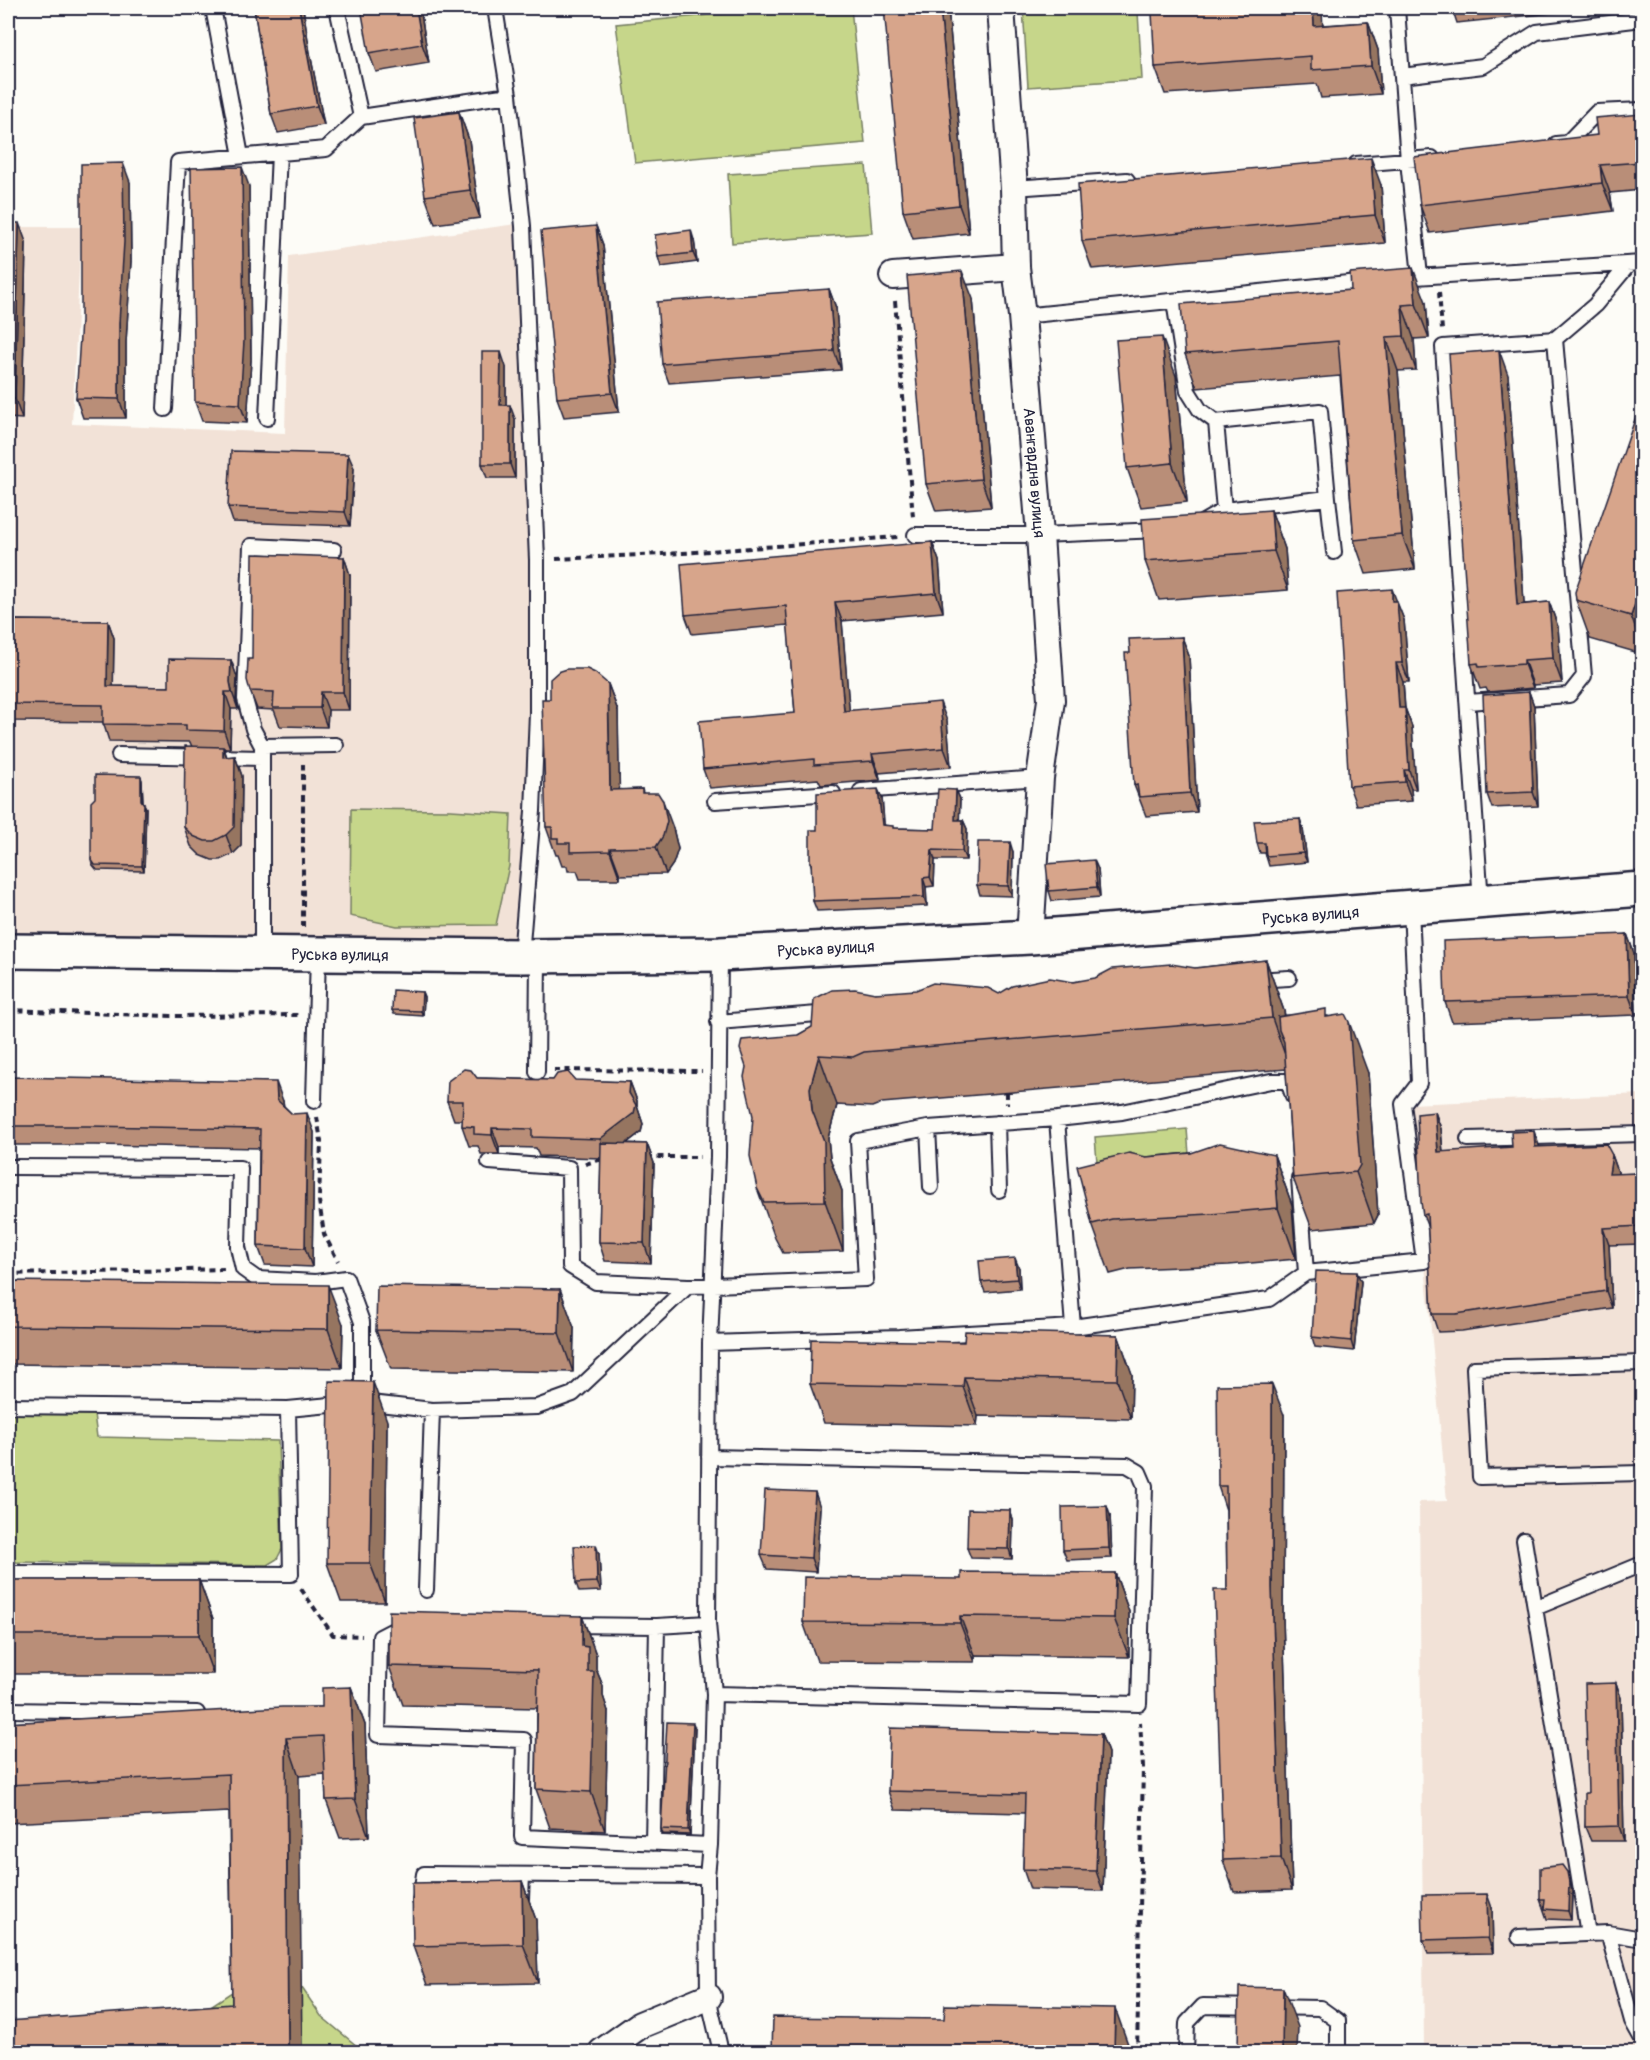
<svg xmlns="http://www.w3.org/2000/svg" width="1650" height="2060" viewBox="0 0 1650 2060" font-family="Pangolin,sans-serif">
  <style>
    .built { fill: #f2e2d7 }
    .green { fill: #c6d68a; stroke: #747c62; stroke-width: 1.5 }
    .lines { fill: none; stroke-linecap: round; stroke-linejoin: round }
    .service-casing { stroke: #22223b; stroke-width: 18 }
    .minor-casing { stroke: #22223b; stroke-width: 30 }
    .primary-casing { stroke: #22223b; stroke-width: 38 }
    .path { stroke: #22223b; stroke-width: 4; stroke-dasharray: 6 4.5; stroke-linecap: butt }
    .service { stroke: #fdfcf7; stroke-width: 14 }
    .minor { stroke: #fdfcf7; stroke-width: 26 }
    .primary { stroke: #fdfcf7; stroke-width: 33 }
    .wall { fill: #b98e78; stroke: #22223b; stroke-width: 1.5 }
    .shaded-wall { fill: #967461; stroke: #22223b; stroke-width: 1.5 }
    .building { fill: #d7a58b; stroke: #22223b; stroke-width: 1.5 }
    .labels { text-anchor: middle; stroke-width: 5; stroke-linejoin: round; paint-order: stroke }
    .street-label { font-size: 16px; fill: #22223b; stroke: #fdfcf7 }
  </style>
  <rect width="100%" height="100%" fill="#fdfcf7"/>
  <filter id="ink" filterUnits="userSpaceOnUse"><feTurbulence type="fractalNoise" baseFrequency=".0167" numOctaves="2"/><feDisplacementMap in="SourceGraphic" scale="12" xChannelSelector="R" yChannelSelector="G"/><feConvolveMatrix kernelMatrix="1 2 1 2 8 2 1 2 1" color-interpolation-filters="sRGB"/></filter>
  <g filter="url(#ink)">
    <path class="built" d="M516,224L535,548L520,957L8,952V227H81L72,424L285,433L289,256Z
      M1642,1094V2052H1424L1419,1502L1447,1501L1410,1104Z"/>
    <path class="green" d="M782,8H851L865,143L635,163L616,24Z
      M1023,8H1201L1138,12L1142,79L1028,87Z
      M866,165L872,233L732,243L728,174Z
      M351,809L451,810L511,814L509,866L496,925L397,926L350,916Z
      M1187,1129L1191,1179L1099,1187L1095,1137Z
      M8,1414H94L97,1437L278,1441L282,1549L277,1559L267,1565L8,1562Z
      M247,1982H298L321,2016L364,2052H196L194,2017Z"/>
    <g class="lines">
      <defs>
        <path id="service" d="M213,8L241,156
          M337,8L361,117
          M495,8L509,95L523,226L537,560V713L533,811L521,956
          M1397,8L1408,161L1420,276
          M1402,76L1483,66L1537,32L1642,19
          M1556,144L1567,143L1597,112L1642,110
          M1356,164L1432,158
          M1014,188L1127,180
          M1399,278L1642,263
          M1174,301L1188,391L1200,410L1216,422
          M1022,316L1368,281
          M165,409L178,162L326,149L361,117L509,95
          M267,418L279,153
          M1328,498L1334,552
          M1203,522L1224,510L1328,498L1320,411L1216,422L1224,510
          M915,535H1040L1160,530
          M1468,702L1569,695L1584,676L1555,339
          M262,746L336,745
          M119,755L262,758
          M861,791L1040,778
          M715,801L833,793
          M1481,902L1443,347L1555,339L1595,305L1629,264
          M262,954V746L253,729L245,699L251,546L334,550
          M720,954L718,1157L710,1343L708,1623L714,1694L710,1845L707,1876L708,1997L721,2052
          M1256,980L1289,978
          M718,1022L830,1013
          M537,1072L538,956
          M314,1101L318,954
          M1057,1119L1073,1327
          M997,1123L999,1190
          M928,1128L931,1187
          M1468,1139L1642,1134
          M489,1162L569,1168L570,1266L596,1282L688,1286
          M8,1167L240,1168L238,1247L243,1269L257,1279L316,1282L346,1278L362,1322V1399
          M1299,1178L1306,1273L1424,1261L1403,1104L1419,1083L1411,908
          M710,1343L899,1337L1073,1327L1269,1299L1306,1273
          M1642,1363L1474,1368L1480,1477L1642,1473
          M8,1406L288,1409L362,1402L432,1410L537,1407L573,1394L688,1286L866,1279L858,1141L928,1128L1057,1119L1122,1112L1271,1081H1288L1293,1096
          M709,1457L1127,1465L1139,1472L1145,1486L1139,1704L714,1694
          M1524,1540L1588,1934
          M8,1573L291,1574L288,1409
          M426,1590L432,1410
          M1535,1608L1642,1564
          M405,1624L380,1637L378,1735L524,1740L522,1837L710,1845
          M568,1625L657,1626L708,1623
          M8,1710L197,1713
          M653,1843L657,1626
          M521,1899L522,1875
          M420,1901L424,1874L707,1876
          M1608,1933L1632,2021L1642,2039
          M1519,1937L1608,1933L1642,1939
          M1186,2052L1187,2023L1203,2006L1320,2008L1338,2021V2052"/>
        <g id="minor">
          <path id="s1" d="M1001,8L1014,188L1016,267L1022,316L1040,535L1051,700L1040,778L1030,937"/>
          <path d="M893,276L1016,267"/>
          <path d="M602,2052L640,2025L708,1997"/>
        </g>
        <g id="primary">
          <path id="s2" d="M8,951L521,956L720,954L1030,937L1642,889"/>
        </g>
      </defs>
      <use href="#service" class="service-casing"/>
      <use href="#minor" class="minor-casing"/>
      <use href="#primary" class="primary-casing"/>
      <path class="path" d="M1439,292L1442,330
        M895,301L913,517
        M556,559L683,553L898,537
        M303,927V764
        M8,1010L171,1016L298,1015
        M554,1070L702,1071
        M1007,1092V1104
        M317,1117L321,1141L319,1201L324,1234L338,1261
        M647,1157H700
        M585,1164L603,1159
        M8,1274L225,1269
        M301,1589L333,1635L362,1636
        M1137,2052L1143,1767L1140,1722"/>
      <use href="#service" class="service"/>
      <use href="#minor" class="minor"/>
      <use href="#primary" class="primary"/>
    </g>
    <path class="wall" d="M254,8H303L310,53L324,125L278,133L271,114Z
      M420,8L429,63L376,72L369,53Z
      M948,8L969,233L913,239L903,211Z
      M1452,8H1599L1457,23Z
      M1368,22L1378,50L1381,94L1321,98L1317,84L1165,94L1155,67L1323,25Z
      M459,112L469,140L480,218L435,224L425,196Z
      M1642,114V190L1610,193L1613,211L1430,233L1420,205L1597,135Z
      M130,182L131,261L126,342V418H83L76,398Z
      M1381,185L1385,243L1092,269L1082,241Z
      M249,186L251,360L247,423L202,421L195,402Z
      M8,223L26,242L22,419L8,418Z
      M596,226L603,245L619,412L564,417L557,398Z
      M694,240L697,262L661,267L658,257Z
      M829,289L836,308L841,370L669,383L662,364Z
      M1351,290L1426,302L1429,338L1414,339L1416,370L1398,371L1415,569L1366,574L1354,540L1340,376L1197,388L1185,354Z
      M973,299L991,507L936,511L926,484Z
      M506,367V405L515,419V478H487L482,464Z
      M1508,375L1524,604L1549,602L1558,627L1562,683L1533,685V688L1488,692L1486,688L1480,689L1471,664Z
      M1176,376L1187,502L1141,507L1127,468Z
      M1642,399V654L1590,639L1576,600Z
      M354,468L350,526L233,522L228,507Z
      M1271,510L1285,549L1288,590L1159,600L1145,561Z
      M932,542L939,561L943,612L842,621L849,710L947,721L951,767L879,773L880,780L821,785L818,779L710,788L703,769L795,713L788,625L692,634L685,615Z
      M344,557L350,575L349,710H328L327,727L280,726L274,710L257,709L250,691L252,659Z
      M1396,601L1404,620L1409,682H1403L1405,708L1412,727L1416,789H1411L1412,801L1356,805L1349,786Z
      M8,620L108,621L114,638L113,686L169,687L231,660L237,677L236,699L238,709H231L230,748H224L227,757L235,756L242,776L241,846L233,854L220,860H212L200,855L191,846L184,827L192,747L190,742L109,741L103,722L11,721L8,712Z
      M1182,637L1189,656L1197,812L1146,816L1134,785L1130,653Z
      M608,684L618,711L619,790L642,789L643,793L673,828L678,849L673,864L666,874L620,875V879H580L577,871H568L567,866H562L558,855H556L546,827L550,699Z
      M1529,692L1534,706L1538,806L1492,808L1487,794Z
      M142,781L143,802L146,808L144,871L97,870L92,864L91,859Z
      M956,790L960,799L959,820H963L967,829L966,860H935L934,886L926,887L927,906L817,911L813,901L812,867L810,862L817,830L882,798L884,825L894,828L935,829Z
      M1300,819L1303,829L1307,862L1269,866L1265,853H1260L1257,843Z
      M1013,852L1012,896L980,895L977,885Z
      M1098,869L1100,897L1052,901L1049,891Z
      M1627,934L1634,953L1636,1015L1452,1022L1445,1002Z
      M1266,960L1284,1011L1285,1015L1328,1016L1368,1073L1378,1215L1374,1223L1312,1229L1293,1178L1286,1069L882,1103L872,1107L837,1105L828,1138L830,1158L842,1191L843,1251L783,1253L775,1238L757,1188L798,1035L875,993L999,994L1073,982Z
      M422,992L424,997L423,1016L394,1014L392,1010Z
      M8,1077L283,1101L284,1106L292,1114L314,1132L312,1267L265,1265L258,1246L259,1148L95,1145H8Z
      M477,1078L630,1082L637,1101V1106L643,1124L641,1132L627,1143L647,1144L654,1163L651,1263L605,1261L599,1242L601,1158L539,1156L536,1148L499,1147V1154H481L478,1146H469L462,1126L463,1120H454L447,1101Z
      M1435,1112L1441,1129L1443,1152L1540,1147L1612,1155L1618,1172V1174L1642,1173V1244L1609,1245L1612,1308L1462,1331L1438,1332L1432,1314L1428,1228L1423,1215Z
      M1191,1153L1274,1155L1292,1205L1296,1259L1229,1265L1130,1269L1110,1274L1092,1224L1146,1157Z
      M1019,1268L1020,1289L985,1292L981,1282Z
      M8,1281L343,1324L342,1368L8,1364Z
      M1361,1282L1354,1351L1315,1347L1312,1337Z
      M560,1289L574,1328L573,1372L391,1369L376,1330Z
      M1118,1335L1132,1374L1131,1419L978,1416L977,1426L824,1423L810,1384L964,1342Z
      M1284,1415L1283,1619L1292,1890L1234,1892L1223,1860L1227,1590L1226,1510L1218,1486Z
      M387,1421L385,1602H341L327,1563Z
      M820,1507L816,1572L767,1569L761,1555Z
      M1010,1510L1013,1520L1012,1559L971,1558L967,1548Z
      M1110,1515L1112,1558L1067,1560L1063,1550Z
      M599,1554L601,1591L579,1592L576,1583Z
      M1115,1573L1129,1612V1657L975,1655V1662L817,1661L803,1622L961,1579Z
      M8,1580H199L213,1619V1674H8Z
      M582,1616L596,1655V1669L603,1686V1696L608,1711L605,1831L550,1828L536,1789L537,1708L403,1705L389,1666Z
      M1616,1683L1621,1698L1624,1841H1591L1585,1827L1588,1793Z
      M351,1687L365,1725L369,1837L340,1838L326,1800L325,1774L299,1776L232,2004L229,1812L8,1823V1723L322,1707Z
      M695,1728L690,1835L663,1834L661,1829Z
      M1101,1734L1108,1753L1103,1891L1030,1889L1023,1869L1025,1813L895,1810L888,1791Z
      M1567,1872L1570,1882L1572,1892L1571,1920L1547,1919L1540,1899Z
      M522,1881L536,1920L538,1983L427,1985L413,1946Z
      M1492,1908L1493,1953L1428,1954L1423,1940Z
      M1129,2047V2052H772Z"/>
    <path class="shaded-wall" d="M299,8H303L310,53L324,125L317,106Z
      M416,8H420L429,63L422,44Z
      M940,8H948L969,233L959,205Z
      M1313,8H1322L1324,54L1314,26Z
      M1368,22L1378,50L1381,94L1371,66Z
      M459,112L469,140L480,218L470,190Z
      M1371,158L1381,185L1385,243L1375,215Z
      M123,163L130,182L131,261L126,342V418L119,399V323Z
      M1600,165L1610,193L1613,211L1602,183Z
      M242,167L249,186L251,360L247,423L240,404Z
      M19,223L26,242L22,419L15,399Z
      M596,226L603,245L619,412L612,393Z
      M691,230L694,240L697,262L693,253Z
      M1413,268L1426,302L1429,338L1416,304Z
      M962,271L973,299L991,507L981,479Z
      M829,289L836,308L841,370L834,351Z
      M1402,305L1414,339L1416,370L1404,336Z
      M1162,337L1176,376L1187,502L1172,463Z
      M1386,337L1398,371L1415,569L1402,535Z
      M1499,350L1508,375L1526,630L1517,605Z
      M501,352L506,367V420L500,405Z
      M510,405L515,419V478L510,464Z
      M348,454L354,468L350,526L345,512Z
      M1271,510L1285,549L1288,590L1274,551Z
      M932,542L939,561L943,612L936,593Z
      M344,557L350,575L349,710L343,692Z
      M1642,583V647L1631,616Z
      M1392,589L1404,620L1409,682L1402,663L1392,601Z
      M835,602L842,621L851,730L844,711Z
      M1549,602L1558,627L1562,683L1553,658Z
      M108,621L114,638L113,703L107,686Z
      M1182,637L1189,656L1197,812L1190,793Z
      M231,660L237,677L236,699L238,709L232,692L230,682Z
      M1524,660L1533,685V688L1524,664Z
      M1396,663L1403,682L1406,727L1399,708Z
      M608,684L618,711L620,817L610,790Z
      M225,692L231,709L230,748L224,731Z
      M321,692L328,710L327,727L320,708Z
      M1529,692L1534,706L1538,806L1533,792Z
      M940,702L947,721L951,767L944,748Z
      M1405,708L1412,727L1416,789L1409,770Z
      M223,747L230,766L223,757Z
      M872,754L879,773L880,780L873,761Z
      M235,756L242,776L241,846L233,854L226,835Z
      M1404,770L1411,789L1412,801L1405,782Z
      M141,776L142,781L143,805L141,800Z
      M878,789L882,798L885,834L882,825Z
      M956,790L960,799L959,829L955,820Z
      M663,801L673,828L678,849L673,864L666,874L656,847Z
      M144,804L146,808L144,871L142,866Z
      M1300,819L1303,829L1307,862L1303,853Z
      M963,820L967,829L966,860L962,851Z
      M1010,842L1013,852L1012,896L1008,886Z
      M610,848L620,875V879L610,851Z
      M932,850L935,860L934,886L930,877Z
      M1094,860L1098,869L1100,897L1097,887Z
      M923,878L926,887L927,906L924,897Z
      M1627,934L1634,953L1636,1015L1629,996Z
      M1266,960L1284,1011L1290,1069L1272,1018Z
      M422,992L424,997L423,1016L421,1011Z
      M1349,1022L1368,1073L1378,1215L1374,1223L1356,1172Z
      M819,1055L837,1105L828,1138L830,1158L842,1191L843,1251L825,1201L812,1110L810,1088Z
      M276,1082L283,1101L284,1119L277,1100Z
      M630,1082L637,1101V1106L643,1124L641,1132L607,1158L600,1139L629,1093Z
      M1435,1112L1441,1129L1444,1169L1438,1152Z
      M307,1113L314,1132L312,1267L305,1248Z
      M492,1128L499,1147V1154L492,1135Z
      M1534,1131L1540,1148L1535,1147Z
      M647,1144L654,1163L651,1263L644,1243Z
      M1274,1155L1292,1205L1296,1259L1278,1208Z
      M1612,1155L1618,1172L1615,1191L1609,1174Z
      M1603,1228L1609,1245L1612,1308L1606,1291Z
      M1015,1258L1019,1268L1020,1289L1017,1279Z
      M1357,1272L1361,1282L1354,1351L1351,1341Z
      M328,1285L343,1324L342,1368L328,1329Z
      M560,1289L574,1328L573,1372L559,1333Z
      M1118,1335L1132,1374L1131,1419L1117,1380Z
      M964,1377L978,1416L977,1426L963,1387Z
      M373,1382L387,1421L385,1602L370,1563Z
      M1272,1384L1284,1415L1283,1619L1292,1890L1281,1858L1272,1588Z
      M815,1492L820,1507L816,1572L811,1558Z
      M1107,1506L1110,1515L1112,1558L1109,1548Z
      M1010,1510L1013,1520L1012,1559L1009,1549Z
      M596,1545L599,1554L601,1591L597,1582Z
      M1115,1573L1129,1612V1657L1114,1618Z
      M199,1580L213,1619V1674L199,1635Z
      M582,1616L596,1655V1669L603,1686V1696L608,1711L605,1831L591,1792L588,1672L582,1646Z
      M960,1616L975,1655V1662L960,1623Z
      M1616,1683L1621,1698L1624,1841L1619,1826Z
      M351,1687L365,1725L369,1837L355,1799Z
      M693,1723L695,1728L690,1835L688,1830Z
      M1101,1734L1108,1753L1103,1891L1096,1871Z
      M286,1738L299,1776L302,2052H288Z
      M1567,1872L1570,1882L1572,1892L1571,1920L1568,1911Z
      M522,1881L536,1920L538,1983L523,1944Z
      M1487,1894L1492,1908L1493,1953L1488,1938Z
      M1283,1988L1298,2027L1297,2052H1282Z
      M1115,2008L1129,2047V2052H1114Z"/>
    <path class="building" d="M254,8H299L317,106L271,114Z
      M361,8H416L422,44L369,53Z
      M884,8H940L959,205L903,211Z
      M1235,8H1313L1314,26L1368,22L1371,66L1311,70V56L1155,67L1152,13Z
      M459,112L470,190L425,196L414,118Z
      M1642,114V162L1600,165L1602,183L1420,205L1414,157L1597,135L1595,118Z
      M1371,158L1375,215L1082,241L1078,184Z
      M123,163L124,242L119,323V399L76,398L81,321V164Z
      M242,167L244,341L240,404L195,402L191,168Z
      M8,223H19L15,399H8Z
      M596,226L612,393L557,398L541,231Z
      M691,230L693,253L658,257L655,235Z
      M1413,268L1416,304L1402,305L1404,336L1386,337L1402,535L1354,540L1338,341L1185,354L1181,304L1351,290L1350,273Z
      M962,271L981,479L926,484L907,276Z
      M829,289L834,351L662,364L657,302Z
      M1162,337L1172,463L1127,468L1116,340Z
      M1499,350L1517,605L1549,602L1553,658L1524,660V664L1479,667L1478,663L1471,664L1449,354Z
      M482,352H501L500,405H510V464H482Z
      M1642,399V583L1631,616L1576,600L1575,592Z
      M231,451L348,454L345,512L228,507Z
      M1271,510L1274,551L1145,561L1142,519Z
      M932,542L936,593L835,602L844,711L940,702L944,748L872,754L873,761L814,765V759L703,769L699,721L795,713L786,606L685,615L681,564Z
      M253,554L344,557L343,692H321L320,708H273L274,692L250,691L247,680L248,659H252Z
      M1392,589V601H1397L1402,663H1396L1399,708H1405L1409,770H1404L1405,782L1349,786L1337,593Z
      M8,620L108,621L107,686L169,687V659L231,660L230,682L232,692H225L224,731L186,730V725L103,724V705L8,704Z
      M1182,637L1190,793L1139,797L1137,784L1134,785L1125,653H1130L1129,639Z
      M567,669H587L595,673L608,684L610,790L642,789V793H658L663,801L667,821L663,836L656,847L610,848V851L570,852V843H558V838H552V827H546L542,699H550V679L558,672Z
      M1529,692L1533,792L1487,794L1483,695Z
      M185,746L223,747V757L235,756L234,827L226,835L214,841H205L193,836L184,827Z
      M95,775L141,776V800L144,804L142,866L95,865L91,859V802L95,798Z
      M878,789L882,825L893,826V828L935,829L938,789L956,790L955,820H963L962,851L932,850L930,877L923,878L924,897L813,901L811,862H810V830H817V793Z
      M1300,819L1303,853L1266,856L1265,843H1257L1254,821Z
      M978,842H1010L1008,886L977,885Z
      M1094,860L1097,887L1049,891L1046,864Z
      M1627,934L1629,996L1445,1002L1443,941Z
      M1266,960L1272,1018L864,1052L853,1057L819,1055L810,1088L812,1110L824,1141L825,1201L764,1202L757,1188L750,1156L753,1116L744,1077L746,1067L740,1049L742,1040L798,1035L812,1027L814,999L832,990L855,989L875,993L916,990L933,983L988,988L999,994L1012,986L1050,978L1073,982L1095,978L1112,969L1171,964L1195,968Z
      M393,990L422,992L421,1011L392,1010Z
      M1326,1009V1017L1345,1014L1349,1022L1360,1165L1356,1172L1293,1178L1284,1042L1279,1030L1278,1017Z
      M464,1069L471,1070L477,1078L553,1080L557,1074L568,1072L575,1080L630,1082L629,1093L636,1105L634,1113L600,1139L532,1137V1129L492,1128V1135L474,1134V1127L462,1126L463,1101H447L448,1081Z
      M8,1077L276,1082L277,1100L292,1114L307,1113L305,1248L258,1246L260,1129L88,1126H8Z
      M1435,1112L1438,1152L1512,1147L1511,1132L1534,1131L1535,1147L1606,1144L1612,1155L1609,1174L1642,1173V1226L1603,1228L1606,1291L1456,1314H1432L1427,1214L1423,1215L1421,1202L1417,1114Z
      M601,1143L647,1144L644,1243L599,1242Z
      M1220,1143L1274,1155L1278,1208L1211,1214L1112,1219L1092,1224L1077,1166L1129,1153L1146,1157L1191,1153Z
      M1015,1258L1017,1279L981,1282L979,1261Z
      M1316,1271L1357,1272L1351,1341L1312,1337Z
      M8,1281L328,1285V1329L8,1326Z
      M377,1286L560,1289L559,1333L376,1330Z
      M965,1331L1118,1335L1117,1380L964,1377L963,1387L810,1384L811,1339L964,1342Z
      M329,1381L373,1382L370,1563H327Z
      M1272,1384V1588L1281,1858L1223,1860L1214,1590H1227L1226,1486H1218L1217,1385Z
      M765,1490L815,1492L811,1558L761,1555Z
      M1107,1506L1109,1548L1063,1550L1062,1507Z
      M968,1509L1010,1510L1009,1549L967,1548Z
      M596,1545L597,1582L576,1583L574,1546Z
      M961,1572L1115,1573L1114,1618L960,1616V1623L803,1622L804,1577L961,1579Z
      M8,1580H199V1635H8Z
      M389,1611L582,1616V1646L588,1647V1672H594L591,1792L536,1789L538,1670L389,1666Z
      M1616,1683L1619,1826L1585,1827V1793H1588L1585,1684Z
      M351,1687L355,1799L326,1800L323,1736L286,1738L288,2052H8V2021L232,2004L229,1774L8,1785V1723L282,1707H322V1688Z
      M667,1722L693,1723L688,1830L661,1829Z
      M890,1728L1101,1734L1096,1871L1023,1869L1025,1794L888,1791Z
      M1562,1865L1567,1872L1569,1882L1568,1911L1544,1909L1545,1899H1540V1868Z
      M522,1881L523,1944L413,1946L412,1883Z
      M1487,1894L1488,1938L1423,1940L1422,1895Z
      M1239,1987L1283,1988L1282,2052H1238Z
      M945,2005L1115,2008L1114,2052L944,2050V2052H772L773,2017L944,2019Z"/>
  </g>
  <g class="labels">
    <g class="street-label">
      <text dy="6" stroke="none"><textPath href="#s1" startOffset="466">Авангардна вулиця</textPath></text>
      <text dy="6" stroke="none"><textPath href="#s2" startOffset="1304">Руська вулиця</textPath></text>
      <text dy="6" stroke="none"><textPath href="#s2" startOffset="818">Руська вулиця</textPath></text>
      <text dy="6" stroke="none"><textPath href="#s2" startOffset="332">Руська вулиця</textPath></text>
    </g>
  </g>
  <rect width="1650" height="2060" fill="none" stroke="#fdfcf7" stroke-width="30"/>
  <rect x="15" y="15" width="1620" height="2030" fill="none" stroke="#22223b" stroke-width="2" filter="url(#ink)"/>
</svg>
